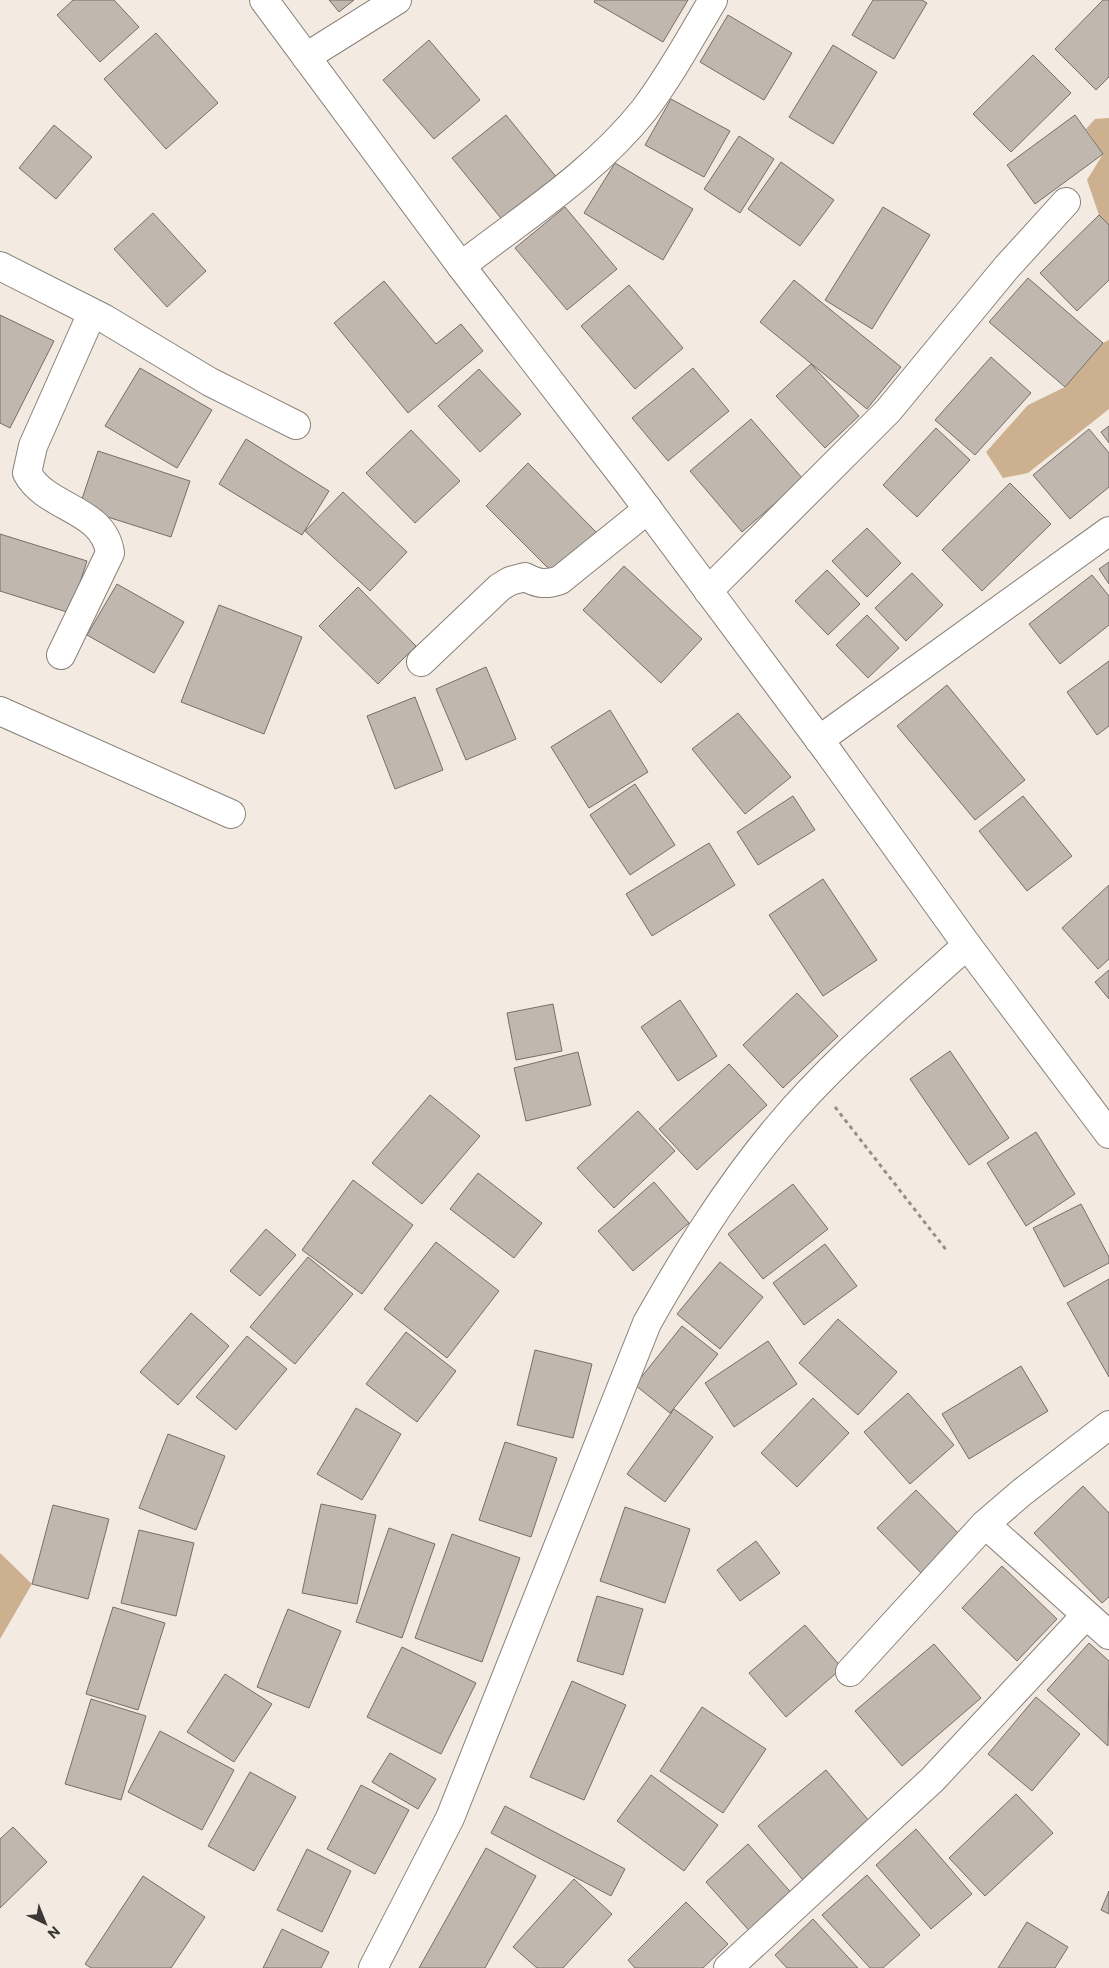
<svg xmlns="http://www.w3.org/2000/svg" width="1109" height="1968" viewBox="0 0 1109 1968" font-family="Commissioner,sans-serif">
  <style>
    .forest { fill: #cdb090 }
    .building { fill: #c0b8af; stroke: #776f67 }
    .lines { fill: none; stroke-linecap: round; stroke-linejoin: round }
    .street-casing { stroke: #898179; stroke-width: 30 }
    .secondary-casing { stroke: #898179; stroke-width: 30 }
    .path { stroke: #958f89; stroke-width: 3; stroke-dasharray: 4 4; stroke-linecap: butt }
    .street { stroke: #fff; stroke-width: 28 }
    .secondary { stroke: #fff; stroke-width: 28 }
  </style>
  <rect width="100%" height="100%" fill="#f3eae1"/>
  <path class="forest" d="M1109,118V225L1099,215L1087,180L1103,154L1086,129L1095,119Z
    M1109,340V409L1028,473L1003,478L986,452L1028,405L1065,387L1103,343Z
    M0,1553L32,1584L0,1639Z"/>
  <path class="building" d="M73,0H114L139,27L100,62L57,15Z
    M329,0H354L339,12Z
    M595,0H688L663,42L594,2Z
    M873,0H922L927,3L894,59L852,35Z
    M1103,0H1109V77L1096,90L1055,49Z
    M728,15L792,53L764,100L700,62Z
    M156,33L218,103L166,149L104,79Z
    M429,40L480,100L434,139L383,80Z
    M833,45L877,72L833,144L789,117Z
    M1033,55L1071,93L1011,152L973,114Z
    M671,99L730,131L704,177L645,145Z
    M506,115L557,178L504,222L452,158Z
    M1075,115L1103,154L1035,204L1007,165Z
    M54,125L92,157L56,199L19,168Z
    M739,136L774,159L740,213L704,189Z
    M781,162L834,200L800,246L748,209Z
    M615,163L693,209L663,260L584,213Z
    M565,207L617,269L567,310L515,248Z
    M883,207L930,235L872,329L825,300Z
    M153,213L206,271L167,307L114,249Z
    M1099,215L1109,225V280L1077,311L1040,273Z
    M1028,278L1103,343L1065,387L989,322Z
    M794,280L901,367L867,409L760,322Z
    M384,281L436,344L461,324L483,351L408,413L334,323Z
    M629,285L683,348L635,389L581,326Z
    M0,315L54,341L10,428L0,423Z
    M991,357L1031,393L975,455L935,420Z
    M811,364L859,416L825,448L776,396Z
    M140,368L212,410L177,468L105,426Z
    M693,368L729,411L668,461L632,418Z
    M479,369L521,414L480,452L438,406Z
    M751,419L803,479L742,532L690,471Z
    M1109,426V443L1101,432Z
    M936,428L970,460L917,517L883,485Z
    M1089,429L1109,453V487L1070,519L1033,475Z
    M411,430L460,481L415,523L366,473Z
    M246,439L329,491L302,535L219,484Z
    M98,451L190,481L171,537L79,508Z
    M528,463L596,532L554,574L486,506Z
    M1010,483L1051,524L982,591L942,550Z
    M343,492L407,552L370,591L305,531Z
    M867,528L901,563L867,597L832,561Z
    M0,534L87,561L70,613L0,591Z
    M1109,562V584L1099,569Z
    M624,566L702,639L661,683L583,610Z
    M827,570L860,604L828,635L795,601Z
    M912,573L943,605L906,641L875,608Z
    M1092,575L1109,596V625L1060,664L1029,624Z
    M117,584L184,622L154,673L87,635Z
    M358,587L416,646L378,684L319,626Z
    M219,605L302,637L264,734L181,702Z
    M867,615L899,648L868,678L836,645Z
    M1109,661V726L1097,735L1067,692Z
    M486,667L516,739L466,760L436,689Z
    M947,685L1025,780L975,820L897,726Z
    M415,697L443,770L395,789L367,716Z
    M610,710L648,772L589,808L551,747Z
    M738,713L791,777L745,814L692,749Z
    M635,784L675,845L630,875L590,815Z
    M793,796L815,830L758,865L737,832Z
    M1023,796L1072,856L1027,891L979,831Z
    M709,843L735,885L652,936L626,894Z
    M823,879L877,960L823,996L769,915Z
    M1109,885V959L1098,969L1062,928Z
    M1109,970V999L1095,982Z
    M797,993L838,1036L783,1088L743,1045Z
    M680,1000L717,1056L678,1081L641,1027Z
    M553,1004L562,1051L516,1060L507,1013Z
    M950,1051L1009,1138L969,1165L910,1079Z
    M578,1052L591,1105L526,1121L514,1068Z
    M729,1064L767,1105L697,1170L659,1129Z
    M430,1095L480,1136L422,1204L372,1163Z
    M638,1111L675,1151L614,1208L577,1168Z
    M1036,1132L1075,1194L1026,1226L987,1163Z
    M478,1173L542,1223L514,1258L450,1209Z
    M353,1180L413,1225L362,1294L302,1250Z
    M654,1182L689,1223L633,1271L598,1231Z
    M793,1184L828,1229L763,1279L728,1234Z
    M1081,1204L1109,1257V1263L1064,1287L1033,1228Z
    M266,1229L296,1255L260,1296L230,1271Z
    M436,1242L499,1291L447,1358L384,1309Z
    M825,1244L857,1286L804,1325L773,1283Z
    M308,1257L353,1294L295,1364L250,1327Z
    M720,1262L763,1297L720,1349L677,1314Z
    M1109,1279V1377L1067,1303Z
    M191,1313L229,1346L178,1405L140,1372Z
    M838,1319L897,1372L858,1415L799,1363Z
    M682,1326L718,1354L670,1413L635,1385Z
    M406,1332L456,1371L417,1422L366,1384Z
    M247,1336L287,1369L236,1430L196,1397Z
    M768,1341L797,1384L734,1427L705,1383Z
    M535,1350L592,1364L573,1438L517,1425Z
    M1021,1366L1048,1411L969,1459L942,1414Z
    M908,1393L954,1445L910,1484L864,1432Z
    M813,1398L849,1433L797,1487L761,1453Z
    M356,1408L401,1434L362,1500L317,1474Z
    M674,1409L713,1437L665,1502L627,1474Z
    M168,1434L225,1456L196,1530L139,1508Z
    M505,1442L557,1458L531,1537L479,1520Z
    M1083,1486L1109,1513V1597L1102,1603L1034,1533Z
    M916,1490L965,1540L926,1578L877,1528Z
    M321,1504L376,1515L357,1604L302,1593Z
    M53,1505L109,1519L88,1599L32,1584Z
    M625,1507L690,1529L665,1603L600,1581Z
    M389,1528L435,1544L402,1638L356,1622Z
    M139,1530L194,1543L176,1616L121,1603Z
    M452,1534L520,1558L482,1662L415,1638Z
    M756,1541L780,1573L740,1601L717,1570Z
    M1002,1566L1057,1619L1017,1661L962,1608Z
    M597,1596L643,1609L623,1675L577,1661Z
    M113,1607L165,1623L138,1710L86,1694Z
    M288,1609L341,1631L309,1708L257,1687Z
    M805,1625L842,1668L786,1717L749,1673Z
    M1089,1643L1109,1661L1108,1746L1047,1690Z
    M934,1644L981,1698L902,1766L855,1711Z
    M402,1647L476,1683L441,1754L367,1717Z
    M225,1674L272,1704L234,1762L187,1732Z
    M572,1681L626,1705L584,1800L530,1777Z
    M1036,1697L1080,1734L1032,1791L988,1754Z
    M91,1699L146,1716L121,1800L65,1784Z
    M702,1707L766,1749L723,1813L660,1771Z
    M160,1731L234,1770L202,1830L128,1792Z
    M390,1753L436,1779L418,1809L372,1782Z
    M826,1770L875,1828L807,1885L758,1826Z
    M250,1772L296,1797L254,1871L208,1846Z
    M651,1775L718,1825L684,1871L617,1821Z
    M361,1785L409,1810L375,1874L327,1849Z
    M1016,1794L1053,1833L985,1896L949,1858Z
    M505,1806L625,1869L611,1896L491,1833Z
    M13,1827L47,1862L0,1908V1839Z
    M916,1829L972,1894L931,1929L876,1865Z
    M748,1844L795,1897L753,1935L706,1882Z
    M486,1848L536,1876L485,1968H419Z
    M307,1849L351,1871L322,1932L277,1910Z
    M867,1875L920,1935L883,1968H870L822,1915Z
    M143,1876L205,1917L171,1968H91L85,1964Z
    M574,1879L612,1914L563,1968H537L513,1947Z
    M1109,1891V1914L1101,1910Z
    M686,1902L728,1944L703,1968H635L628,1960Z
    M813,1919L858,1968H787L775,1955Z
    M1027,1922L1068,1947L1055,1968H998Z
    M282,1929L329,1952L321,1968H263Z"/>
  <g class="lines">
    <defs>
      <path id="street" d="M306,57L397,0
        M0,266L105,319L210,382L296,425
        M461,266C524,217 594,173 644,110C670,76 691,37 713,0
        M708,591L888,411L1006,268L1066,202
        M61,655L110,553C104,508 46,509 27,473L33,446L92,313
        M421,662L500,587L510,581L525,577C538,584 546,585 560,580L648,509
        M0,711L231,814
        M819,740L1109,531
        M985,1524L1109,1635
        M850,1672L985,1524L1021,1493L1109,1425
        M373,1968L450,1818L647,1323C686,1254 727,1188 778,1127C834,1060 902,1004 967,945
        M728,1968L932,1780L1086,1615"/>
      <path id="secondary" d="M264,0L461,266L629,484L829,753L967,945L1109,1134"/>
    </defs>
    <use href="#street" class="street-casing"/>
    <use href="#secondary" class="secondary-casing"/>
    <path class="path" d="M835,1107L947,1251"/>
    <use href="#street" class="street"/>
    <use href="#secondary" class="secondary"/>
  </g>
  <g transform="translate(45 1923) rotate(137)" stroke="#f3eae1" stroke-width="4" paint-order="stroke">
  <path d="M0-4L9 19L0 12L-9 19Z" fill="#3a3734"/>
  <text y="-8" font-size="14" font-weight="bold" text-anchor="middle" fill="#3a3734">N</text>
  </g>
</svg>
